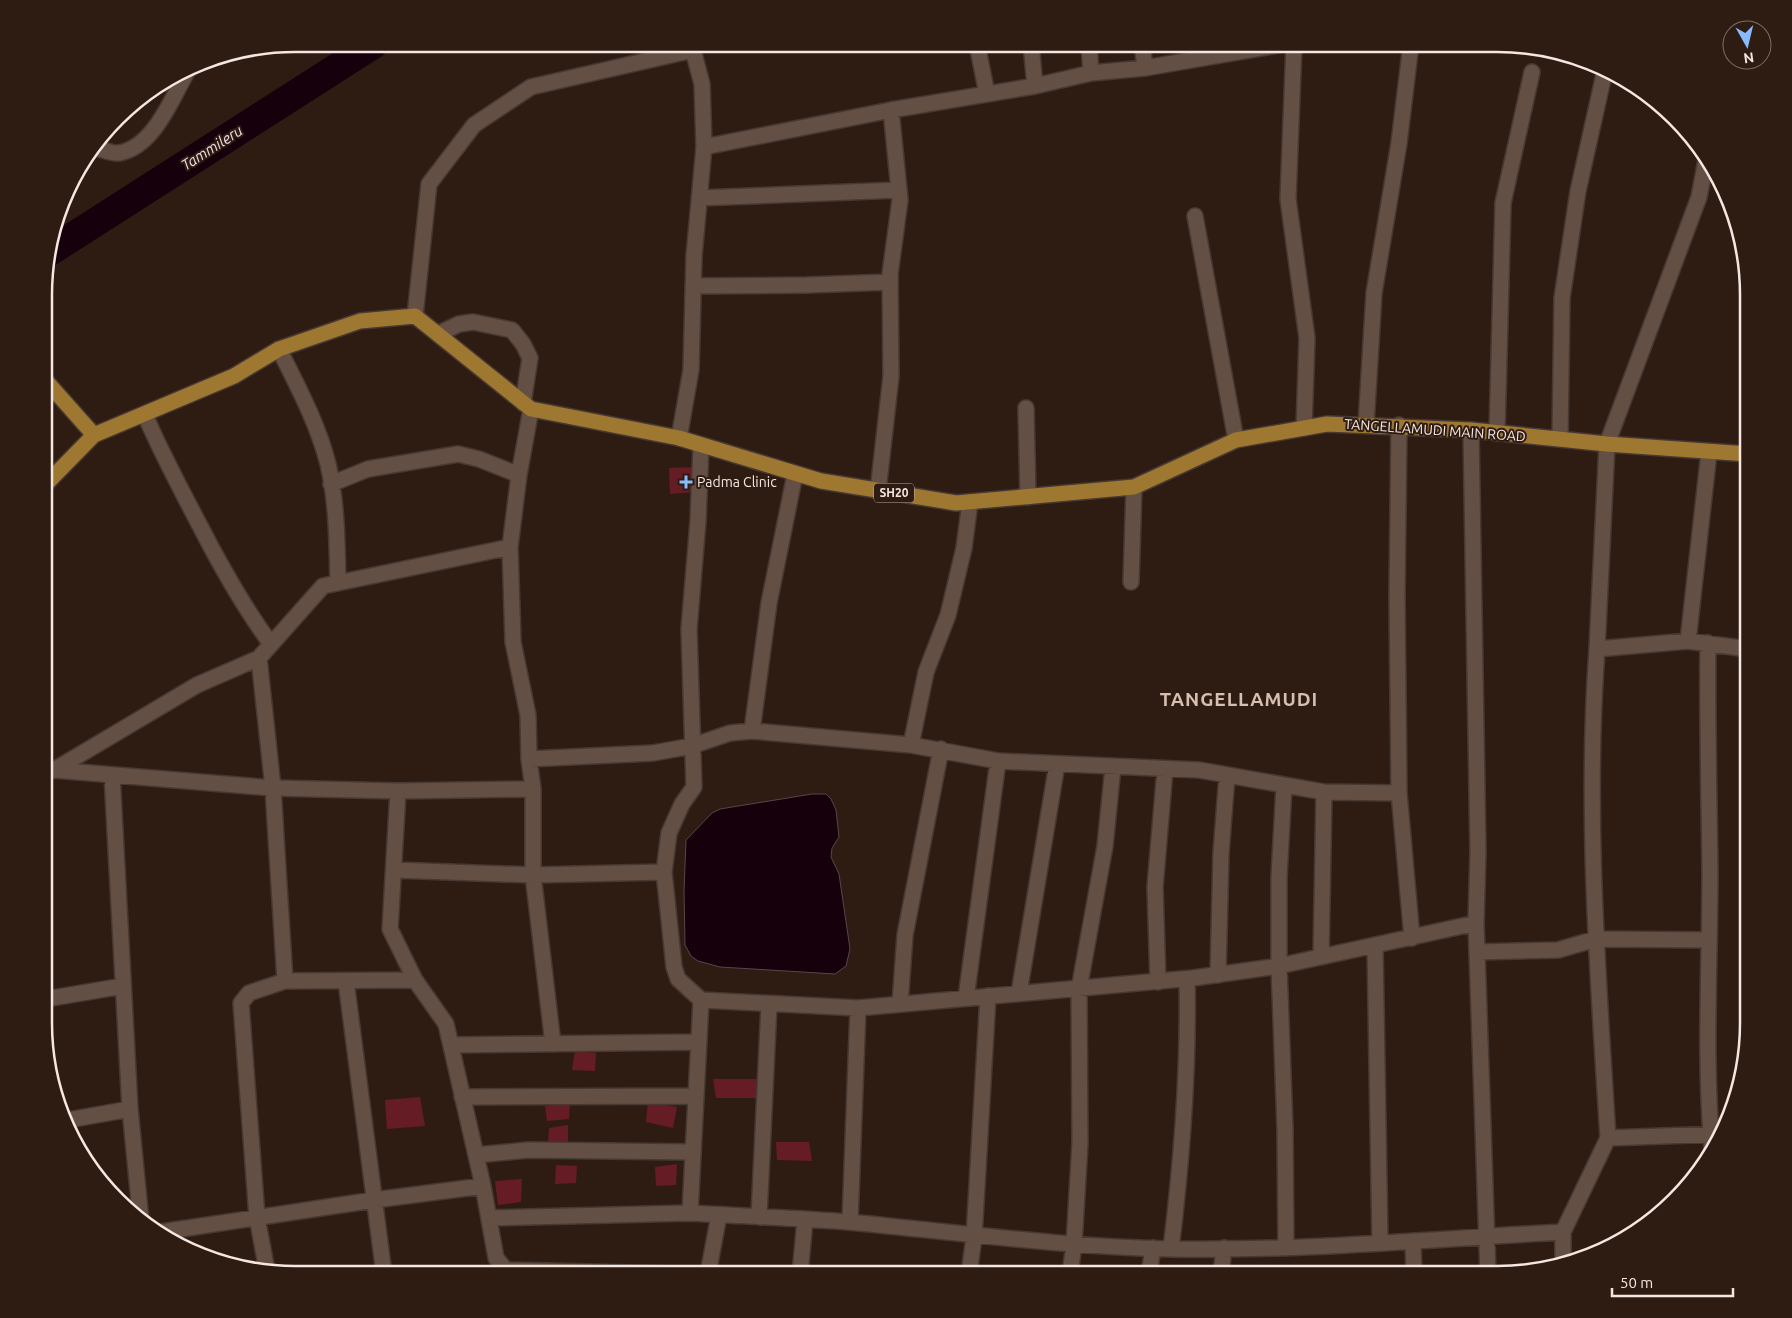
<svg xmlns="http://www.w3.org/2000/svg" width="1792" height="1318" viewBox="0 0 1792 1318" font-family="Ubuntu,sans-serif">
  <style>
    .water { fill: #16000b; stroke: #59454b }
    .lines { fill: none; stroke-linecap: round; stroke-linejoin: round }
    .river { stroke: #16000b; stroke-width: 29 }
    .building { fill: #661c24 }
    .minor-casing { stroke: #463832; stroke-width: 18 }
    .major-casing { stroke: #463832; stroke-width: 18 }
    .minor { stroke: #644f44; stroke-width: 15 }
    .major { stroke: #9e7730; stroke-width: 15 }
    .poi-dot { fill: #88bafc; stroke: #2e1c13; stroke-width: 2 }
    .labels { text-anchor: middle; stroke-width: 4; stroke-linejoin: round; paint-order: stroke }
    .shield { fill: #2e1c13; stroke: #b9aaa3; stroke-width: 1 }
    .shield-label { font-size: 12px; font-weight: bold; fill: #f4e7e1 }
    .street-label { font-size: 14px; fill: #f4e7e1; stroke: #2e1c13 }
    .poi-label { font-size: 14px; fill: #f4e7e1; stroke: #2e1c13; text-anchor: start }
    .water-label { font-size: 15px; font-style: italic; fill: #f3dde7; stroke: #2e1c13 }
    .district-label { font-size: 19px; font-weight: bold; letter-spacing: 1px; fill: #d6beb1; stroke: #2e1c13 }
    .rim { fill: none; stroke: #f4e7e1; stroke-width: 2.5 }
  </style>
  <rect width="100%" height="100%" fill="#2e1c13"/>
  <path class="water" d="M812,794H826L831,799L836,810L839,837L832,848L831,857L839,874L850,949L846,966L835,974L720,967L698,961L691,956L685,945L684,891L686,840L712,813L720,809Z"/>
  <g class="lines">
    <path class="river" d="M49,252L374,44"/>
  </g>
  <path class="building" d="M693,467L694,492L670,494L669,468Z
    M575,1051L596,1053L595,1071L572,1070Z
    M713,1079H758V1098H716Z
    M420,1097L425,1126L387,1129L385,1100Z
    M648,1102L677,1107L673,1128L646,1122Z
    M570,1103L569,1119L547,1121L545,1106Z
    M568,1125V1142L548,1143L549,1128Z
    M776,1142H809L812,1161L777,1160Z
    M677,1164L676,1185L656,1186L655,1167Z
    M556,1165L577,1166L576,1183L555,1184Z
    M522,1179L521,1202L498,1205L495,1181Z"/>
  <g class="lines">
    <defs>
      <path id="minor" d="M977,44L987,94
        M1031,44L1035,86
        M1089,44L1091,73
        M1142,44L1145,68
        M1294,44L1288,199L1307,338L1304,428
        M891,110L1035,86L1091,73L1145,68L1284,44
        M704,147L891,110L900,200L890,274L891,376L878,491
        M97,148C104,150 113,154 119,153C154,147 172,98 188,70
        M1706,160L1699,197L1607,444L1597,649L1688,641L1748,649
        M699,198L899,190
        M1195,216L1236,440
        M693,286L807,285L890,282
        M415,316L429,184L474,125L531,87L693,50L698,44
        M438,334L459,324L473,322L512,330L523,344L530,358L523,403
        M279,349C297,385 318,424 328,464C337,503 337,542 338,582
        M1026,408L1028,497
        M145,415C161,452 179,486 198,522C220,565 242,605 271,644
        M1366,425L1374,293L1399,143L1411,44
        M1399,425L1397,596L1399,793
        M1471,430L1478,852L1476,923L1488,1274
        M1497,433L1503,203L1532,72
        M679,438L691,370L694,256L704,147L702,84L693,50
        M1560,439L1562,298L1578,191L1605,70
        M331,484L368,469L458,454L479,459L519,475
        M510,547L513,642L528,715L529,759
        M1131,582L1134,487
        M1688,641L1709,452
        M1708,643C1707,719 1709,795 1710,871C1710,963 1704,1056 1712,1148
        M1597,649C1585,812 1598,975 1608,1138
        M259,658L273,788L285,981L415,980L446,1024L483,1186L496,1258L509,1274
        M752,731L769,603L795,474
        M911,745L926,672L948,615L964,548L970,502
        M54,770L197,685L259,658L323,586L510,547L519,475L531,409
        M46,772L54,770L273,788L398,791L533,789L529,759L653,753L692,746L730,733L752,731L911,745L998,761L1199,770L1324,792L1399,793L1412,938
        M112,775L130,1109
        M1284,786L1279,877V966L1285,1128L1286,1247
        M398,791L390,929L415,980
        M394,870L533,875V789
        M664,872L674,967L678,979L701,1000
        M1375,946L1380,1243
        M1477,952L1558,950L1596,939L1709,940
        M1321,957L1324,792
        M1218,975L1221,853L1227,775
        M346,981L384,1274
        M1158,982L1155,887L1165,769
        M1019,993L1057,764
        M966,998L998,761
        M46,999L123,986
        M900,1004L905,935L941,749
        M858,1008L701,1000L690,1213C742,1216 795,1218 848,1222C956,1232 1063,1247 1172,1249C1302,1251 1433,1239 1563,1232V1265
        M553,1044L533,875L664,872L669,833L682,804L694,787L689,629L698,521L701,445
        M451,1045L699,1042
        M462,1097L696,1096
        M68,1120L130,1109L141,1221
        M476,1155L528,1150L693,1152
        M759,1217L769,1004
        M489,1218L690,1213
        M850,1222L858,1008L1193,978L1279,966L1476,923
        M161,1232L374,1200L483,1186
        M1563,1232L1608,1138L1719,1134
        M1413,1241L1414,1274
        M1171,1249C1182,1159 1189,1070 1187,979
        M505,1270L668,1274
        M267,1271L257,1217L241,1003L249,993L285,981
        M708,1274L719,1215
        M800,1274L805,1220
        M969,1274L974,1237L988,996
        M1070,1274L1074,1244L1080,1143L1079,989L1105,846L1113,767
        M1149,1274L1153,1248
        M1221,1274L1224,1248"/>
      <path id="major" d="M46,381L94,435
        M46,484L94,435L234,376L279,349L360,321L415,316L531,409L679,438L821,481L956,503L1134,487L1236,440L1327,424L1471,430L1607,444L1748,454"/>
    </defs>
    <use href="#minor" class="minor-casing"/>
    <use href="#major" class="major-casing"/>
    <use href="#minor" class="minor"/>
    <use href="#major" class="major"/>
  </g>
  <path class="poi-dot" d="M683.5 474.5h5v5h5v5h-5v5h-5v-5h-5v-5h5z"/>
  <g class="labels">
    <rect class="shield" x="874" y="483.5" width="40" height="19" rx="4"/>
    <g class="shield-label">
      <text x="894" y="497">SH20</text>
    </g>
    <g class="street-label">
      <text transform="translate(1435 430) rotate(4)" y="5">TANGELLAMUDI MAIN ROAD</text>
    </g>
    <g class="poi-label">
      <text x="697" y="487">Padma Clinic</text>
    </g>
    <g class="water-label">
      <text transform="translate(212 148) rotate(-33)" y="5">Tammileru</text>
    </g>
    <g class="district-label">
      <text x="1239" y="706">TANGELLAMUDI</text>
    </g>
  </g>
  <path d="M0 0H1792V1318H0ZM295 52H1497A243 243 0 0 1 1740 295V1023A243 243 0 0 1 1497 1266H295A243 243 0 0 1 52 1023V295A243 243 0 0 1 295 52Z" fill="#2e1c13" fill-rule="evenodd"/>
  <path class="rim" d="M295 52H1497A243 243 0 0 1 1740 295V1023A243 243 0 0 1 1497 1266H295A243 243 0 0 1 52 1023V295A243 243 0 0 1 295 52Z"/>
  <g transform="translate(1747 45) rotate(172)"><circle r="24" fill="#2e1c13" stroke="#7d6d65"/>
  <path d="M0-4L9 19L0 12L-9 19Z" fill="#88bafc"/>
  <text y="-8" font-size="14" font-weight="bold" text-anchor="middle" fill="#f4e7e1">N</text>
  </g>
  <path d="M1612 1288v8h121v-8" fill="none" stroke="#f4e7e1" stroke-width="2.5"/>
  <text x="1620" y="1288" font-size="15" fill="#f4e7e1" stroke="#2e1c13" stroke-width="4" paint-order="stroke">50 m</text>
</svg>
